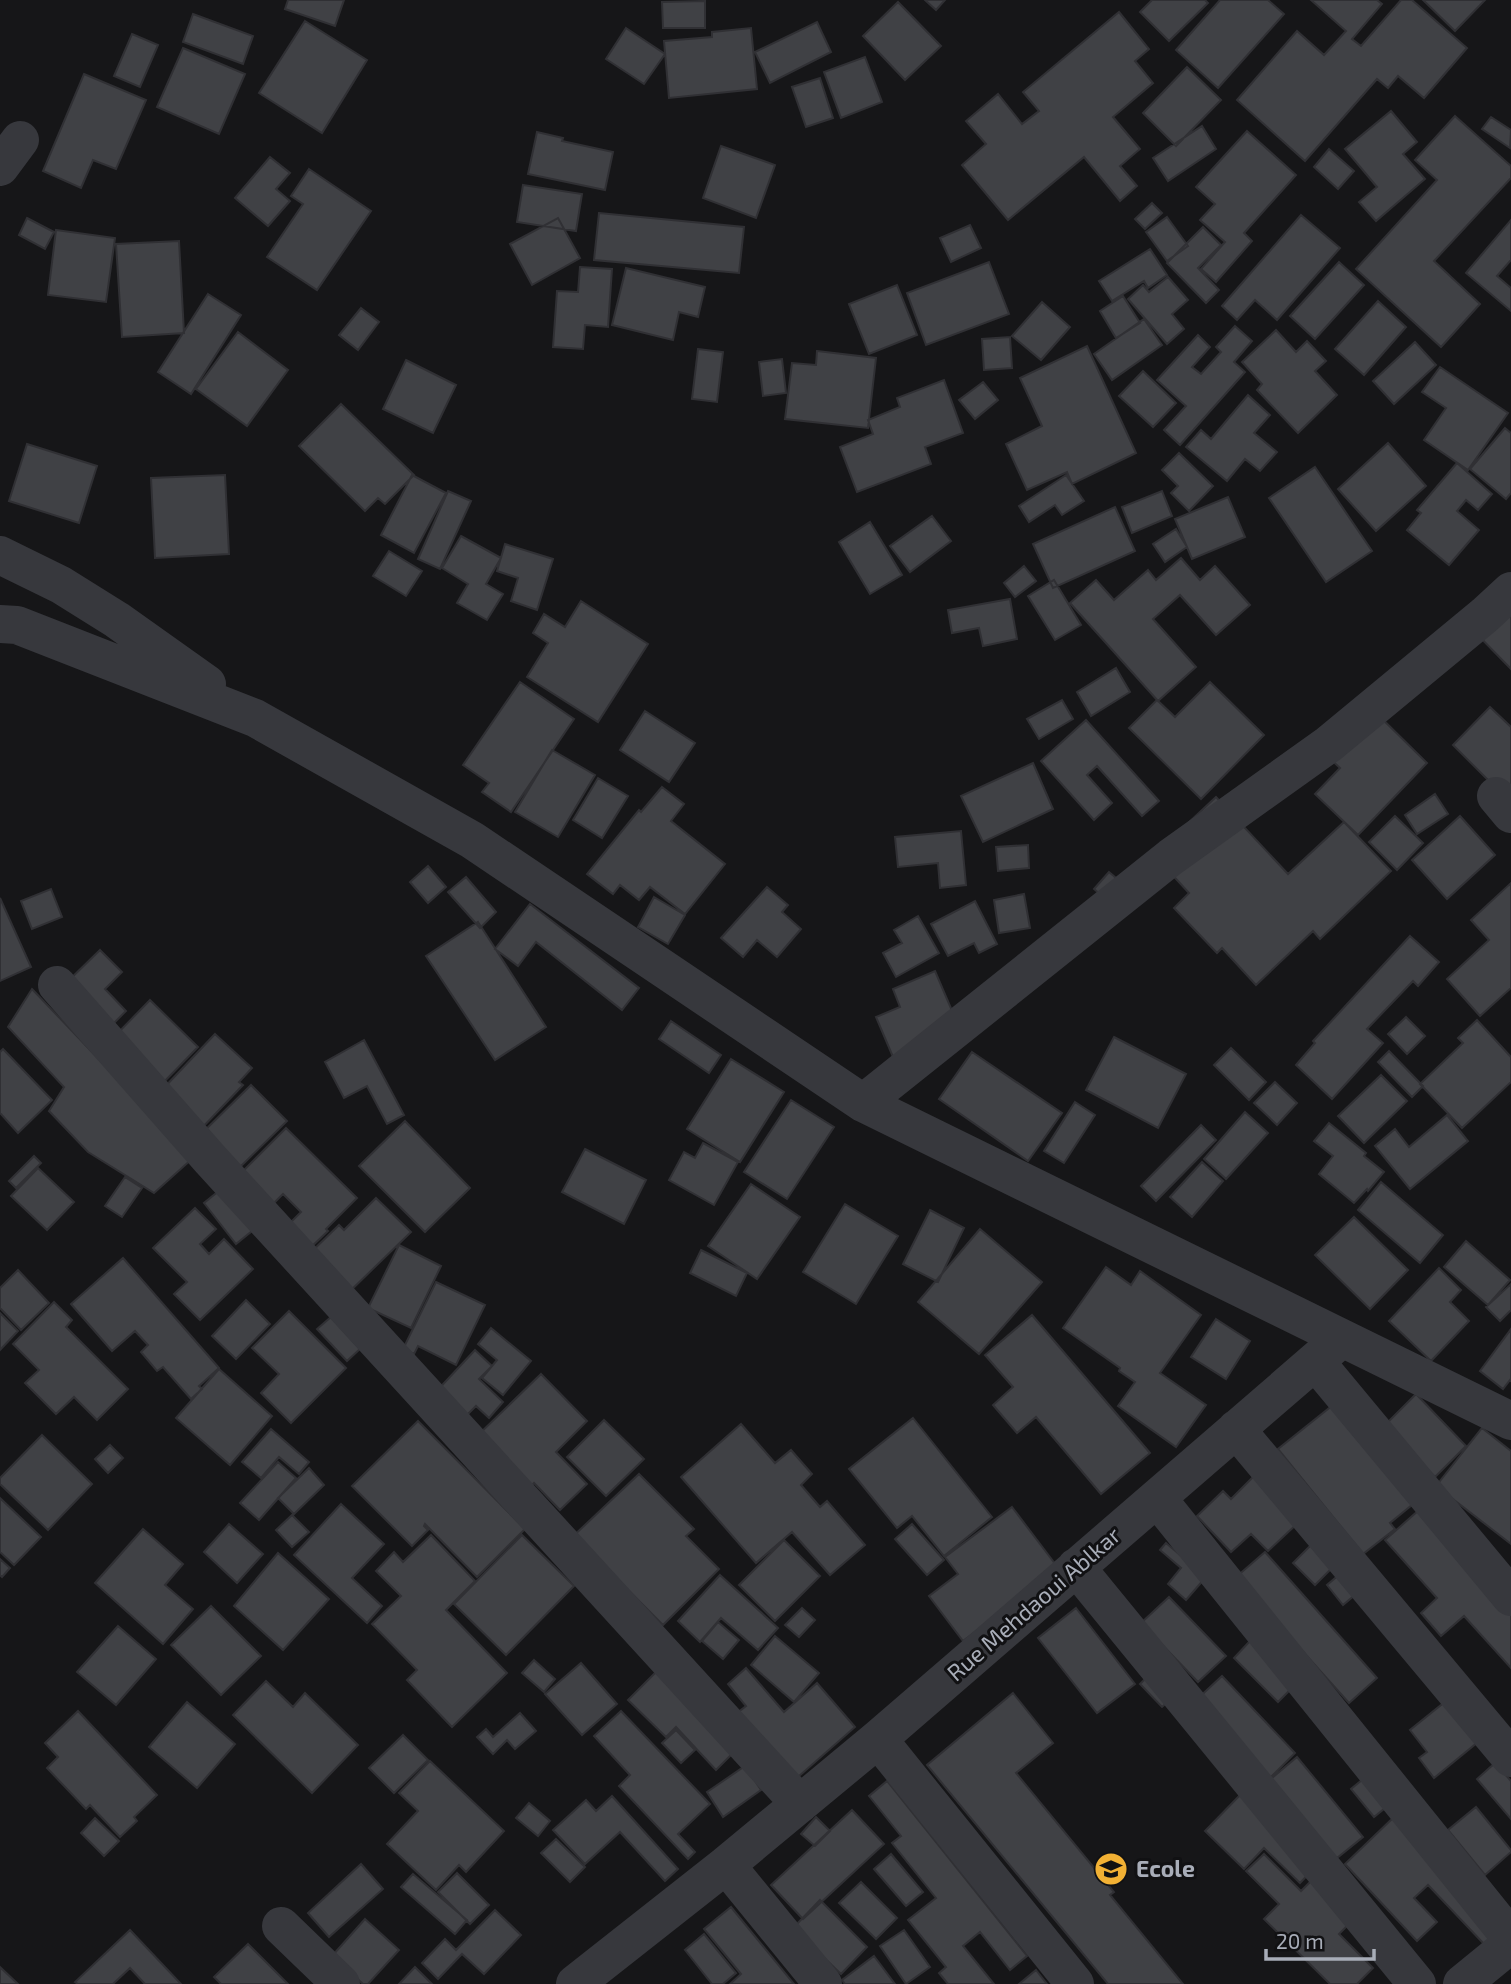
<svg xmlns="http://www.w3.org/2000/svg" width="1511" height="1984" viewBox="0 0 1511 1984" font-family="'Exo 2',sans-serif">
  <style>
    .building { fill: #404145; stroke: #303034; stroke-width: 2 }
    .lines { fill: none; stroke-linecap: round; stroke-linejoin: round }
    .minor { stroke: #37383d; stroke-width: 38 }
    .labels { text-anchor: middle; stroke-width: 6; stroke-linejoin: round; paint-order: stroke }
    .street-label { font-size: 23px; fill: #a8adb8; stroke: #111113 }
    .poi-label { font-size: 23px; font-weight: bold; fill: #a8adb8; stroke: #111113; text-anchor: start }
  </style>
  <rect width="100%" height="100%" fill="#161618"/>
  <path class="building" d="M288,0H344L335,26L285,9Z
    M925,0H945L936,10Z
    M1152,0H1205L1208,3L1169,41L1140,12Z
    M1220,0H1268L1284,14L1218,88L1176,50Z
    M1311,0H1377L1382,4L1352,39L1361,46L1401,0H1412L1467,48L1424,98L1398,76L1388,88L1377,79L1305,161L1237,100L1297,31L1324,55L1346,31Z
    M1423,0H1485L1455,31Z
    M705,1V28H663L662,2Z
    M898,2L941,46L905,80L863,36Z
    M1119,12L1149,49L1135,61L1153,83L1113,117L1140,149L1120,166L1137,186L1120,201L1084,157L1008,220L962,165L986,144L966,121L998,94L1022,124L1039,111L1023,92Z
    M193,14L253,36L243,64L183,42Z
    M305,21L367,60L322,133L259,93Z
    M817,22L831,52L770,83L755,52Z
    M626,28L665,54L644,84L606,59Z
    M751,28L757,89L669,98L664,41L712,37V32Z
    M132,34L158,45L140,87L114,76Z
    M183,48L245,74L219,134L157,107Z
    M865,57L882,102L841,118L824,72Z
    M1187,67L1221,100L1176,146L1143,113Z
    M84,74L146,100L116,169L93,160L81,188L43,171Z
    M820,78L833,118L806,127L792,87Z
    M1391,111L1417,142L1403,154L1425,179L1376,221L1359,202L1377,187L1345,149Z
    M1455,116L1511,166V178L1434,261L1480,304L1441,347L1356,269L1437,180L1415,160Z
    M1491,117L1511,130L1510,148L1482,129Z
    M1202,126L1216,149L1168,181L1153,158Z
    M1247,131L1296,175L1244,233L1252,241L1216,282L1201,269L1225,242L1200,220L1215,204L1196,187Z
    M537,132L563,138L562,141L613,152L605,190L528,174Z
    M721,146L775,165L756,218L703,198Z
    M1329,149L1354,171L1338,189L1314,167Z
    M270,157L290,173L276,189L290,201L268,226L235,198Z
    M309,169L371,211L317,290L267,257L303,204L291,196Z
    M523,185L582,194L576,231L517,222Z
    M1152,203L1162,213L1145,229L1135,219Z
    M599,213L744,227L739,273L594,260Z
    M1301,215L1340,248L1277,320L1255,300L1237,320L1222,306Z
    M1167,217L1188,246L1167,261L1146,232Z
    M27,218L54,232L45,249L19,235Z
    M558,218L580,258L532,285L510,244Z
    M1511,220V260L1497,276L1511,288V311L1466,273Z
    M970,225L981,248L951,262L940,238Z
    M1203,227L1221,245L1198,268L1219,290L1206,303L1167,263Z
    M56,230L115,238L106,302L48,295Z
    M179,241L184,333L122,337L116,244Z
    M1150,249L1167,275L1148,288L1144,281L1112,301L1099,281Z
    M989,262L1009,314L926,345L907,293Z
    M1339,262L1364,285L1315,339L1290,316Z
    M580,267L612,269L608,327L585,325L583,349L553,347L557,291L578,292Z
    M626,268L705,287L698,317L679,312L673,340L612,325Z
    M1168,277L1188,300L1172,314L1184,329L1167,344L1128,299L1143,285L1149,292Z
    M897,285L917,335L869,354L849,304Z
    M208,294L241,315L191,394L158,372Z
    M1123,296L1140,323L1116,338L1100,311Z
    M1378,301L1406,327L1364,375L1335,349Z
    M1042,302L1070,327L1041,360L1012,336Z
    M361,308L379,322L358,350L339,335Z
    M1144,319L1162,345L1112,380L1094,354Z
    M1235,326L1252,341L1234,362L1245,372L1180,445L1164,430L1186,406L1157,380L1198,335L1210,347L1192,367L1201,374L1221,352L1216,347Z
    M1276,330L1296,352L1307,341L1326,361L1315,371L1337,395L1298,433L1257,390L1262,384L1242,362Z
    M238,332L288,370L247,426L196,389Z
    M1010,337L1012,368L984,370L982,339Z
    M1415,342L1436,365L1394,404L1373,381Z
    M1087,346L1136,453L1072,484L1067,472L1027,490L1006,444L1042,426L1020,378Z
    M698,349L723,352L717,402L692,399Z
    M817,351L876,358L868,428L785,419L792,363L816,365Z
    M782,359L786,393L763,396L759,362Z
    M406,360L456,385L433,433L383,409Z
    M1440,367L1508,413L1468,470L1424,440L1446,408L1422,392Z
    M1143,371L1176,403L1153,427L1119,396Z
    M944,380L963,433L925,447L931,464L857,492L840,447L873,434L868,420L900,407L897,398Z
    M983,382L998,400L975,419L959,400Z
    M1248,395L1270,415L1254,433L1277,452L1260,471L1245,459L1227,481L1186,447L1201,430L1211,439Z
    M341,404L414,475L385,504L378,498L365,511L299,446Z
    M1505,428L1511,433V493L1506,499L1470,469Z
    M1388,443L1426,486L1376,531L1338,489Z
    M27,444L97,466L79,523L9,501Z
    M1179,453L1213,486L1189,511L1171,493L1178,486L1162,470Z
    M1457,463L1492,494L1478,510L1466,500L1457,511L1479,530L1449,565L1407,530L1421,513L1417,510Z
    M1315,467L1372,551L1326,582L1269,498Z
    M225,475L229,554L155,558L151,478Z
    M412,475L446,493L414,553L381,535Z
    M1066,475L1084,501L1062,515L1055,505L1029,522L1019,506Z
    M448,491L471,501L440,569L418,559Z
    M1162,491L1172,516L1132,533L1122,507Z
    M1228,497L1245,537L1192,559L1175,519Z
    M1115,507L1135,551L1053,588L1033,544Z
    M932,516L951,541L910,572L890,546Z
    M870,522L902,575L870,594L839,542Z
    M1176,529L1187,547L1165,562L1153,544Z
    M461,536L501,558L486,584L503,594L487,620L457,603L468,584L442,568Z
    M505,544L553,559L537,610L511,601L518,578L497,571Z
    M389,551L422,571L406,596L373,576Z
    M1181,558L1200,580L1215,566L1250,605L1216,635L1180,595L1153,619L1196,667L1158,701L1070,603L1096,580L1114,600L1148,570L1156,580Z
    M1024,566L1036,581L1015,597L1004,583Z
    M1054,580L1081,625L1055,640L1028,596Z
    M1511,592V669L1465,622Z
    M1010,599L1017,639L983,646L979,628L952,633L948,610Z
    M581,601L648,644L598,722L527,677L548,643L533,633L544,614L565,627Z
    M1116,668L1130,692L1091,716L1077,692Z
    M520,682L574,719L511,812L482,792L489,783L463,765Z
    M1210,682L1264,735L1201,799L1129,728L1157,700L1175,717Z
    M1062,700L1073,719L1039,739L1027,719Z
    M1368,705L1427,763L1358,835L1315,794L1340,768L1323,752Z
    M1490,707L1511,727V803L1453,745Z
    M645,711L695,743L669,782L620,750Z
    M1086,720L1159,801L1142,816L1097,766L1087,775L1112,803L1094,820L1041,761Z
    M552,750L595,775L558,837L515,812Z
    M1033,763L1053,809L983,842L961,796Z
    M598,778L628,796L602,838L573,820Z
    M662,787L684,804L671,821L725,864L685,914L650,887L639,900L620,885L613,894L587,874L639,810L641,812Z
    M1435,794L1448,814L1417,834L1405,815Z
    M1216,797L1288,874L1344,822L1391,871L1320,939L1313,931L1256,985L1222,948L1217,953L1174,908L1189,893L1154,855Z
    M1395,816L1423,843L1397,870L1369,842Z
    M1460,816L1495,855L1447,899L1412,860Z
    M961,831L966,885L940,888L938,863L898,867L895,837Z
    M1028,845L1029,868L998,871L996,847Z
    M428,866L446,887L428,903L410,882Z
    M1109,872L1128,888L1113,905L1094,889Z
    M466,877L496,912L480,928L448,892Z
    M1511,883V988L1480,1016L1447,979L1489,940L1471,920Z
    M767,887L788,905L782,912L801,929L777,957L757,940L743,957L721,938Z
    M51,889L62,917L32,929L21,901Z
    M1024,894L1030,928L999,933L994,900Z
    M654,897L685,915L668,944L638,927Z
    M0,898L31,967L0,981Z
    M975,901L997,944L979,953L974,943L948,956L931,924Z
    M530,904L639,988L622,1010L536,942L518,966L495,949Z
    M918,916L939,953L896,977L883,953L902,943L894,930Z
    M478,922L546,1027L495,1060L426,956Z
    M1410,936L1439,962L1418,986L1413,981L1367,1029L1383,1043L1332,1099L1296,1065L1315,1043L1313,1041Z
    M100,950L122,972L105,989L126,1011L107,1030L64,985Z
    M935,971L959,1027L896,1064L876,1017L900,1007L893,989Z
    M32,989L193,1158L154,1193L88,1152L49,1111L64,1087L8,1027Z
    M150,1000L198,1047L158,1088L110,1041Z
    M1406,1017L1425,1036L1407,1054L1388,1034Z
    M1477,1020L1511,1057V1082L1462,1128L1420,1084L1463,1043L1458,1038Z
    M671,1021L721,1055L709,1073L659,1039Z
    M215,1034L252,1068L239,1082L243,1085L199,1131L159,1093Z
    M1114,1037L1186,1074L1158,1128L1086,1090Z
    M364,1040L404,1115L387,1124L367,1086L344,1098L325,1062Z
    M1231,1048L1266,1082L1249,1100L1214,1065Z
    M3,1049L52,1100L18,1133L0,1113V1052Z
    M1389,1051L1423,1086L1412,1097L1378,1062Z
    M972,1052L1062,1113L1028,1161L939,1099Z
    M731,1059L784,1092L740,1162L687,1129Z
    M1381,1075L1407,1101L1364,1143L1338,1116Z
    M1275,1082L1297,1103L1277,1125L1254,1103Z
    M251,1085L287,1121L237,1170L201,1134Z
    M791,1100L834,1127L787,1199L744,1172Z
    M1075,1102L1095,1115L1064,1163L1044,1151Z
    M1245,1112L1268,1133L1226,1179L1204,1159Z
    M1447,1115L1468,1141L1410,1189L1375,1146L1395,1129L1409,1147Z
    M405,1121L470,1188L425,1232L359,1166Z
    M1329,1123L1366,1153L1364,1156L1384,1172L1368,1191L1367,1189L1354,1203L1319,1174L1333,1156L1314,1141Z
    M1201,1125L1216,1140L1156,1201L1141,1186Z
    M286,1128L357,1198L326,1229L328,1231L308,1250L285,1228L301,1212L283,1194L273,1204L241,1173Z
    M703,1143L738,1162L714,1205L669,1180L684,1152L695,1158Z
    M585,1149L646,1180L624,1224L562,1192Z
    M34,1156L41,1163L16,1188L9,1181Z
    M1202,1162L1223,1181L1192,1217L1170,1197Z
    M38,1168L74,1202L47,1230L11,1196Z
    M125,1177L142,1188L122,1217L105,1206Z
    M1381,1182L1443,1235L1420,1263L1358,1210Z
    M751,1184L800,1217L757,1279L708,1246Z
    M220,1190L252,1231L236,1244L204,1203Z
    M376,1198L411,1232L346,1295L306,1257L339,1225L344,1230Z
    M845,1204L898,1236L856,1304L803,1272Z
    M195,1208L216,1229L200,1244L209,1254L224,1239L253,1269L200,1320L174,1294L187,1282L153,1248Z
    M930,1210L964,1228L938,1282L903,1264Z
    M1354,1217L1408,1270L1370,1309L1315,1255Z
    M980,1229L1042,1282L979,1354L918,1302Z
    M1466,1241L1510,1280L1488,1305L1444,1267Z
    M399,1245L441,1266L411,1328L368,1308Z
    M701,1250L747,1273L736,1296L690,1273Z
    M123,1258L219,1368L199,1386L202,1389L191,1399L163,1367L157,1371L141,1352L148,1345L135,1331L112,1351L71,1304Z
    M1106,1267L1131,1285L1140,1271L1201,1315L1160,1373L1206,1405L1176,1447L1118,1406L1135,1382L1119,1371L1120,1368L1063,1328Z
    M1439,1268L1461,1290L1450,1302L1469,1321L1431,1361L1389,1321Z
    M18,1270L49,1303L21,1330L0,1308V1288Z
    M436,1282L485,1305L456,1365L418,1346L414,1354L403,1349Z
    M1511,1284V1310L1500,1321L1486,1307Z
    M246,1300L270,1324L236,1359L212,1336Z
    M54,1302L72,1320L66,1327L128,1389L97,1420L74,1397L56,1414L25,1383L39,1370L13,1344Z
    M289,1311L346,1368L291,1423L261,1393L279,1374L252,1348Z
    M0,1313L18,1331L0,1350Z
    M1032,1315L1150,1453L1101,1494L1036,1417L1017,1433L993,1405L1013,1387L985,1355Z
    M331,1317L360,1349L347,1361L317,1329Z
    M1216,1319L1250,1341L1226,1379L1191,1357Z
    M491,1328L531,1361L503,1395L482,1378L497,1360L478,1344Z
    M1511,1329V1381L1510,1380L1503,1389L1480,1371Z
    M475,1350L492,1366L479,1379L503,1402L489,1418L476,1406L459,1423L432,1396Z
    M219,1369L272,1416L230,1465L176,1418Z
    M541,1374L587,1421L556,1452L587,1484L560,1510L534,1483L527,1490L476,1437Z
    M1416,1394L1466,1446L1435,1477L1384,1426Z
    M1338,1401L1418,1500L1390,1523L1395,1529L1363,1554L1278,1449Z
    M913,1418L992,1517L944,1556L912,1516L897,1528L849,1469Z
    M604,1420L644,1459L606,1496L567,1457Z
    M418,1421L525,1529L477,1577L425,1524L424,1526L428,1530L412,1546L352,1486Z
    M741,1424L775,1463L791,1450L812,1474L801,1485L820,1507L827,1501L865,1545L830,1575L792,1532L756,1563L681,1477Z
    M1482,1428L1511,1451V1544L1436,1486Z
    M271,1429L309,1462L299,1474L279,1457L261,1478L242,1462Z
    M42,1435L92,1484L48,1530L0,1484V1478Z
    M110,1445L123,1458L108,1473L95,1459Z
    M278,1462L296,1478L259,1520L240,1503Z
    M309,1468L324,1485L294,1514L278,1498Z
    M639,1474L694,1529L686,1536L719,1569L663,1625L619,1581L568,1541Z
    M1255,1475L1300,1521L1268,1551L1251,1534L1231,1552L1197,1516L1223,1491L1231,1499Z
    M0,1498L41,1537L14,1565L0,1552Z
    M341,1504L384,1544L352,1578L382,1606L367,1623L294,1555Z
    M1012,1507L1059,1569L963,1641L929,1596L958,1574L945,1557Z
    M1419,1510L1511,1612V1668L1464,1616L1441,1636L1421,1613L1437,1598L1385,1540Z
    M292,1515L309,1532L292,1547L276,1530Z
    M229,1524L263,1554L237,1583L204,1552Z
    M912,1524L944,1560L927,1575L895,1539Z
    M143,1529L183,1564L165,1585L193,1609L163,1644L95,1583Z
    M431,1535L475,1581L446,1610L507,1673L452,1727L407,1680L417,1670L372,1624L401,1596L376,1571L394,1552L403,1562Z
    M522,1535L574,1586L506,1655L454,1604Z
    M784,1540L820,1576L775,1621L739,1585Z
    M1166,1543L1206,1577L1186,1600L1168,1584L1181,1568L1160,1550Z
    M1312,1544L1334,1566L1315,1585L1293,1563Z
    M1265,1552L1377,1678L1349,1703L1236,1577Z
    M278,1553L329,1599L283,1650L234,1606Z
    M0,1559L10,1568L2,1577L0,1575Z
    M1340,1574L1356,1594L1343,1605L1327,1585Z
    M720,1575L778,1628L758,1650L721,1618L700,1642L678,1621Z
    M1169,1597L1226,1656L1198,1682L1141,1623Z
    M211,1606L261,1656L221,1695L171,1645Z
    M802,1608L815,1620L799,1637L785,1625Z
    M1076,1608L1135,1684L1097,1713L1038,1638Z
    M718,1622L739,1640L723,1659L702,1641Z
    M118,1626L156,1659L116,1705L77,1672Z
    M775,1636L819,1673L794,1702L751,1665Z
    M1250,1641L1295,1685L1278,1702L1234,1658Z
    M534,1660L555,1679L544,1692L522,1673Z
    M581,1663L617,1704L582,1735L545,1694Z
    M746,1668L784,1712L817,1683L855,1727L790,1784L732,1717L746,1706L728,1684Z
    M658,1670L738,1748L716,1770L676,1727L666,1737L628,1700Z
    M1152,1672L1175,1696L1162,1707L1140,1684Z
    M1222,1676L1295,1753L1269,1779L1194,1702Z
    M266,1681L293,1707L305,1693L358,1745L312,1793L233,1715Z
    M1013,1693L1053,1743L1016,1773L1114,1892L1110,1895L1183,1984H1108L927,1765Z
    M1446,1701L1478,1742L1434,1778L1419,1758L1427,1752L1410,1730Z
    M187,1702L235,1744L197,1788L149,1747Z
    M78,1711L157,1795L134,1817L137,1821L120,1837L90,1805L86,1809L47,1768L58,1757L45,1743Z
    M621,1711L710,1804L678,1834L695,1852L688,1859L619,1786L630,1775L594,1736Z
    M520,1713L536,1731L515,1749L507,1740L493,1754L477,1737L486,1729L493,1737Z
    M676,1730L695,1750L681,1763L662,1743Z
    M403,1735L428,1760L394,1793L369,1768Z
    M1297,1757L1363,1837L1332,1862L1266,1783Z
    M430,1761L504,1831L466,1872L459,1865L436,1890L387,1844L418,1811L399,1793Z
    M1495,1763L1511,1781V1819L1477,1779Z
    M745,1766L761,1790L723,1817L707,1792Z
    M1368,1775L1390,1804L1374,1817L1351,1789Z
    M887,1781L1027,1956L1010,1970L980,1932L963,1946L994,1984H948L939,1973L946,1967L908,1920L936,1898L892,1843L901,1836L869,1796Z
    M1244,1791L1319,1863L1300,1883L1264,1848L1244,1869L1205,1831Z
    M612,1796L678,1869L665,1881L620,1832L585,1864L553,1830L586,1800L596,1811Z
    M529,1803L550,1821L538,1836L516,1818Z
    M1476,1807L1511,1850V1852L1485,1875L1448,1830Z
    M852,1810L884,1844L803,1919L771,1885Z
    M1395,1816L1500,1928L1484,1944L1428,1885L1414,1898L1437,1922L1417,1941L1345,1864Z
    M816,1817L830,1831L815,1846L801,1834Z
    M95,1818L119,1841L104,1856L81,1833Z
    M556,1839L585,1867L570,1882L541,1853Z
    M891,1854L923,1892L906,1906L874,1869Z
    M1264,1854L1301,1891L1318,1874L1358,1915L1339,1934L1373,1968L1357,1984H1330L1264,1919L1279,1904L1246,1871Z
    M361,1864L383,1889L329,1937L308,1913Z
    M457,1873L489,1905L470,1924L438,1892Z
    M413,1874L467,1920L455,1934L401,1887Z
    M861,1882L897,1918L876,1939L839,1903Z
    M820,1900L867,1947L841,1974L793,1928Z
    M731,1907L794,1984H730L741,1974L704,1929Z
    M495,1910L521,1935L484,1974L462,1954L438,1979L422,1963L445,1939L456,1950Z
    M365,1919L399,1950L368,1984H363L332,1956Z
    M130,1930L181,1984H145L130,1968L113,1984H78L75,1982Z
    M904,1930L930,1967L906,1984L880,1946Z
    M704,1934L736,1973L723,1984H712L685,1950Z
    M248,1944L288,1984H221L214,1977Z
    M874,1956L895,1984H845L842,1980Z
    M0,1967L18,1984H0Z
    M415,1967L432,1984H399Z
    M1036,1970L1047,1984H1019Z"/>
  <g class="lines">
    <path class="minor" d="M0,167L20,140
      M0,555L61,585L117,620L207,684
      M0,624L17,625L255,718L472,840L863,1103L1342,1338
      M1496,796L1511,814
      M57,985L210,1159L800,1804
      M863,1103L1171,857L1329,744L1485,615L1511,591
      M1315,1361L1511,1597
      M1236,1429L1511,1758
      M1157,1498L1511,1938
      M1076,1567L1417,1984
      M878,1739L1075,1984
      M726,1865L823,1984
      M281,1926L341,1984
      M575,1984L726,1865L878,1739L1342,1338L1511,1421
      M1462,1984L1511,1944"/>
  </g>
  <defs>
    <symbol id="school-disc" viewBox="-11 -11 22 22"><circle r="9.5" fill="#f2b134" stroke="#111113"/><path d="M0-5L7-2L0 1L-7-2ZM-4 1L0 2.5L4 1V4Q0 6-4 4Z" fill="#111"/></symbol>
  </defs>
  <g fill-rule="evenodd">
    <use href="#school-disc" x="1092" y="1850" width="38" height="38"/>
  </g>
  <g class="labels">
    <g class="street-label">
      <text transform="translate(1034 1604) rotate(-41)" y="8">Rue Mehdaoui Ablkar</text>
    </g>
    <g class="poi-label">
      <text x="1136" y="1877">Ecole</text>
    </g>
  </g>
  <path d="M1266 1949v10h108v-10" fill="none" stroke="#a8adb8" stroke-width="3.5"/>
  <text x="1276" y="1949" font-size="21" fill="#a8adb8" stroke="#111113" stroke-width="5" paint-order="stroke">20 m</text>
</svg>
